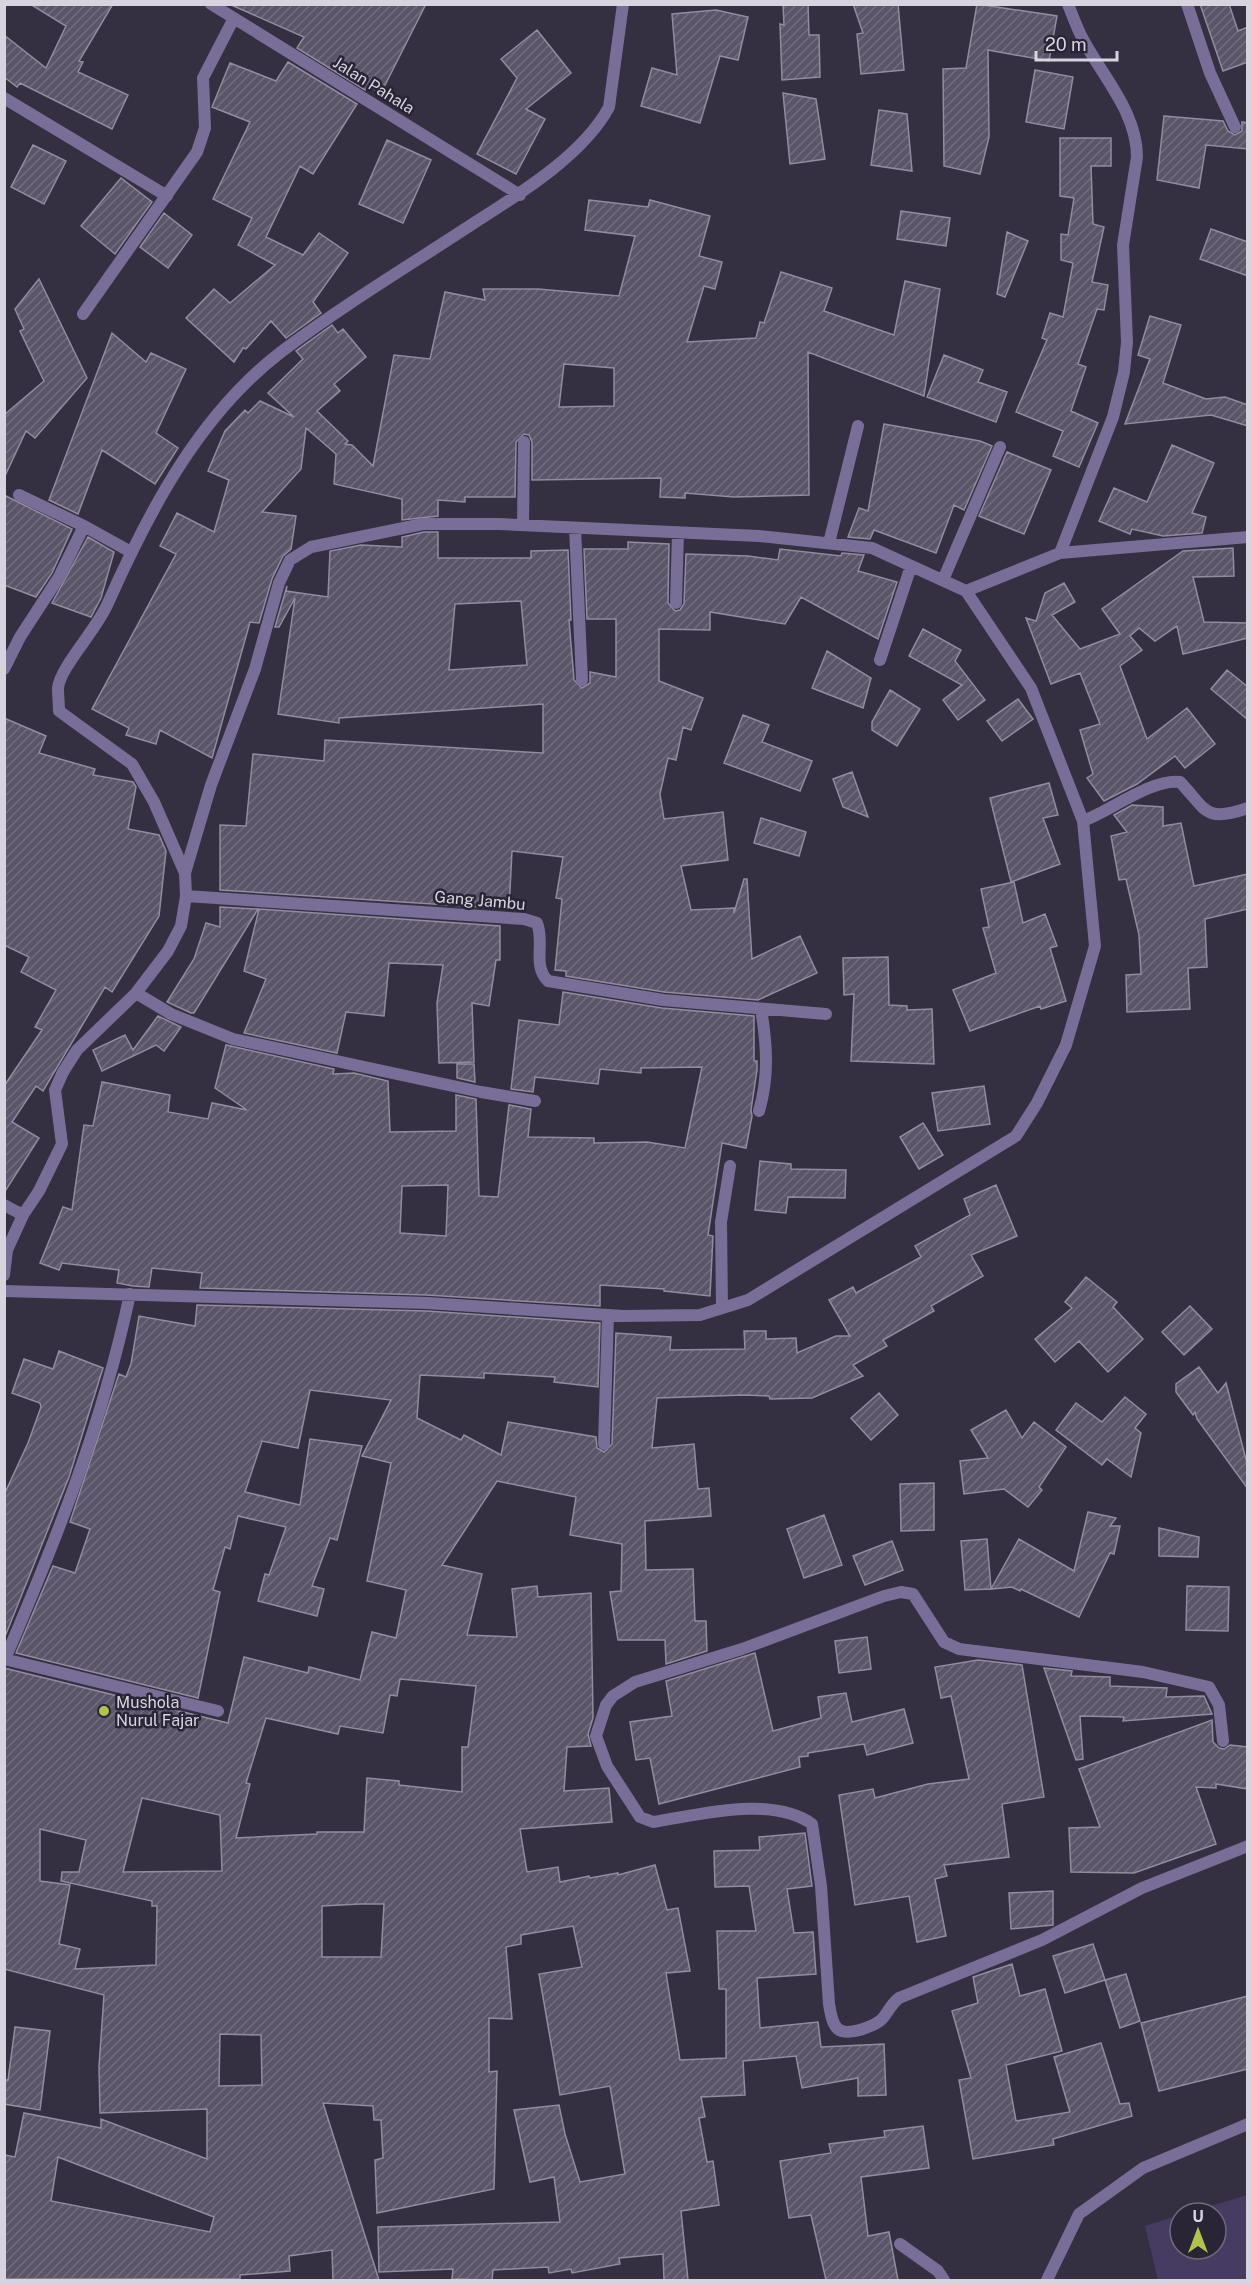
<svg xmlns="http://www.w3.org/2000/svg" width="1252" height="2285" viewBox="0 0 1252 2285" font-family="'Public Sans',sans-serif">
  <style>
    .grass { fill: #463b61 }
    .building { fill: url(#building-hatch); stroke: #918ca1; stroke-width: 1.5; fill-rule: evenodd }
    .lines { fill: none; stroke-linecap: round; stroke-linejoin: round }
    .minor { stroke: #796e98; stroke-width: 12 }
    .tertiary { stroke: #796e98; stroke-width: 12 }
    .poi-dot { fill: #b2c34c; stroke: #2a2536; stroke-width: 2 }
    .labels { text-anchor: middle; stroke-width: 5; stroke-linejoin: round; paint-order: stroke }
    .street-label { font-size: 16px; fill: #d7d4df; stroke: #2a2536 }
    .poi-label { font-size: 16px; fill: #d7d4df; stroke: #2a2536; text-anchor: start }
  </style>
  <defs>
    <pattern id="building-hatch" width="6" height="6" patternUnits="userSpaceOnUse" patternTransform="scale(1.5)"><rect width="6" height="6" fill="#5a5569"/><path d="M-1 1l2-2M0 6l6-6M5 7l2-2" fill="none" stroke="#716d7e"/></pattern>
  </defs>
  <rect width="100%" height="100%" fill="#342f41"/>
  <path class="grass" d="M1247,2195V2280H1158L1145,2226L1180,2215V2249H1216V2213H1188Z"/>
  <path class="building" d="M30,4H113L79,61L83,62L78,72L128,95L112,129L20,83L17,87L4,77V35L46,68L66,26Z
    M229,4H426L381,93L368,86L365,90L297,48L304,37Z
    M783,4H808L809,35H819L820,77L782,80L780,24L784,25Z
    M853,4H898L904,70L861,74L857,34L863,33Z
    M977,4L1057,16L1049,61L988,50L989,137L980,174L944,166L943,69L966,68Z
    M1200,4H1229L1238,31L1248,27V62L1223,71Z
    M716,10L748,17L738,60L720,56L700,123L641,106L652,68L677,75L672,14Z
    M537,30L571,73L526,109L545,119L516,174L477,154L517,78L501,59Z
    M288,62L357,104L313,174L300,166L266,237L303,255L319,233L348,253L313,302L321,313L286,338L271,321L246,349L243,348L234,362L186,318L214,289L230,303L275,265L238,245L252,218L213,199L250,122L212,107L230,63L276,81Z
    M1035,70L1073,77L1064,129L1026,122Z
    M783,93L816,99L825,159L790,164Z
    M879,110L907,114L912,171L871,165Z
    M1164,116L1223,121L1228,131L1235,135L1242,131V122L1248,123V149L1206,145L1199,188L1157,180Z
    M1060,138H1111V166H1091L1093,224L1104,227L1092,282L1108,285L1104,310L1097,309L1078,364L1086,367L1071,411L1098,423L1079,467L1053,456L1063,431L1016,412L1047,340L1042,338L1050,313L1063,317L1073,263L1061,260V234L1068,235L1074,198L1060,196Z
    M387,140L431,160L403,223L359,204Z
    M33,145L66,161L44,204L11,187Z
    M121,178L152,202L115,254L81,226Z
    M589,200L648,207L650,200L710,216L699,256L722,262L715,289L704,286L687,342L756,338L760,322L764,323L781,272L832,288L824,311L894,335L905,281L940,289L924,396L808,352L809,495L734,497L685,493V498L660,497L661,478L532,480V442L529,435L524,434L516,442L515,497H465V502L438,500V516L402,520V499L334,484L336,454L306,428L301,469L262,512L296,516L291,549L283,556L272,579L259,623L250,622L212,758L160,730L156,744L126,735L129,728L92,709L176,554L160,546L177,513L214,532L229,480L208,471L225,431L245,410L248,413L260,401L294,417L268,393L303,359L296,351L332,325L338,333L343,329L366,357L334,384L340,391L317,411L348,441L345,444L352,445L373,466L394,355L430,359L445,292L485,300L483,289H538L619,296L635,236L585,230ZM564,364L614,368V406L559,407Z
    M901,211L950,218L946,246L897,239Z
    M164,213L192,235L168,268L140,247Z
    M1211,229L1248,242V276L1200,259Z
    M1007,232L1028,241L1005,297L997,294Z
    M39,279L87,378L35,438L26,431L4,478V415L44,381L20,331L24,329L15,309Z
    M1150,316L1181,325L1163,383L1206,399L1225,397L1248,405V426L1211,415L1125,424L1150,359L1138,355Z
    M112,333L146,362L151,353L186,369L156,433L178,448L155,484L102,450L78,514L49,500Z
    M944,355L983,370L978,382L1007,392L996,422L927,397Z
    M884,424L980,441L992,446L964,510L954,505L936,553L874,530L870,539L848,537L859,508L868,511Z
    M1172,445L1214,463L1192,513L1206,517L1202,533L1163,536L1132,529L1130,534L1099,521L1114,488L1147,502Z
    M1007,452L1051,470L1024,534L979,516Z
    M4,495L72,529L52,573L36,597L4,585Z
    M424,532H438V558H531V551L568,550L571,620H569L574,680L582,688L590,683V672L616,677V619H587L584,549H628V542L669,544L668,603L675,611L680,610L684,604L686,554L748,556L778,560L780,549L841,556L842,553L864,555L858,571L897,582L878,639L801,597L785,624L710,612V630L659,629V681L703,698L691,730L683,727L676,760L668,758L660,794L664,819L723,812L728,860L681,866L691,910L734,908V913L744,879H747L752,959L800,936L817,973L758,1000L664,992L566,976V971L555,970L562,899L556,898L563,857L512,851L509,909L220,890V825L246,826L253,754L324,761L325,740L543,753V704L339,718V723L278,714L295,598L279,627H275L287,586L286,591L328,597L330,551L361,545L402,547V537ZM521,601L527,665L449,670L455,604Z
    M88,537L114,552L101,598L91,617L52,603Z
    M1233,548L1234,576L1193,577L1204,622L1248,623V638L1183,654L1177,626L1155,641L1139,628L1130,636L1142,650L1120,666L1147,739L1187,708L1215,744L1185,768L1175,756L1137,784L1104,801L1087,778L1093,774L1080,730L1100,724L1080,673L1051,684L1026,618L1036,621L1045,593L1064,583L1075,602L1052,615L1080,649L1120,634L1102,609L1183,551Z
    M923,629L961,650L955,661L985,700L958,720L943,700L962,685L909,656Z
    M827,651L871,678L863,708L812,688Z
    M1227,670L1248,687V720L1211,689Z
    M890,690L920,709L897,746L872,730V722Z
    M1018,699L1033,719L1002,741L987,721Z
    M743,715L769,725L762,742L812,761L800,791L724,763Z
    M4,718L46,736L39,753L95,769L93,775L133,782L136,787L128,829L159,835L166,851L159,916L112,992L105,987L43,1091L36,1086L12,1122L39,1138L4,1193V1086L42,1030L35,1027L56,990L21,972L29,957L4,945Z
    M852,772L868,817L843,807L833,779Z
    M1049,783L1058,815L1043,818L1060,864L1011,882L990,798Z
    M1132,805L1163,807V826L1181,823L1194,886L1248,874V909L1205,919L1207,967L1188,968L1190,1009L1127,1012L1126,975L1141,974L1139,935L1126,879L1119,880L1111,836L1127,832L1114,815Z
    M761,818L806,832L799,856L754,843Z
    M1014,882L1023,923L1045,914L1057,946L1050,948L1066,1001L1041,1009L1040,1006L970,1031L953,990L996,973L983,928L989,927L981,889Z
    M220,907L258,909L194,1013H191L167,1002L194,959L206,923L220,927Z
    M259,909L500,926V960H496L489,1006L472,1003L474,1062L439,1063L437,1003L443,965L389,963L384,1016L346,1012L337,1053L244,1033L266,979L244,971Z
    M888,957L889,1005L907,1006V1010L932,1009L934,1064L851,1061L854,994L844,995L843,958Z
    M563,992L662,1008L754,1016V1061H757V1070L751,1110L752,1116L746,1148L722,1143L708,1235L713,1236L710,1296L664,1291V1289L600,1285V1306L427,1295L200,1288L202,1273L152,1268L149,1287L133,1286L117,1283L119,1270L62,1263L59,1270L40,1263L63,1207L72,1210L84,1125L93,1126L102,1082L170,1095L168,1112L208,1119L212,1103L247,1110L215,1088L226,1045L334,1069L333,1074L354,1073L388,1081L390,1132L456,1131V1095L476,1099L479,1196L498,1197L509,1105L531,1109L528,1137L594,1138V1143L647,1142L685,1148L702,1067L641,1068V1073L600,1069L598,1084L535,1077L533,1092L511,1089L519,1020L559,1025ZM448,1185L446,1236L400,1233L402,1186Z
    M158,1016L181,1027L164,1051L156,1045L102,1071L93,1050L125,1035L133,1050Z
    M457,1064H474L475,1082L457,1078Z
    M984,1086L990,1124L938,1131L932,1093Z
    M923,1123L943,1155L919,1169L900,1137Z
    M760,1161L791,1164V1169L846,1170L845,1198L788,1197L786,1213L755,1210Z
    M996,1185L1017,1236L971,1255L983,1276L931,1306L934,1311L883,1340L887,1346L853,1365L863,1376L812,1398L770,1399L769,1396L744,1395L657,1398L652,1448L694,1444L698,1489L709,1488L711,1516L645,1521L646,1570L693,1569L695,1621H706L707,1651L666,1664L665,1640H618L610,1592L621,1591L622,1544L570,1535L576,1497L497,1481L442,1565L482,1574L467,1635L517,1637L512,1589L537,1586L538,1597L591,1593L593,1718L588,1734L591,1746L567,1747L564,1791L609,1788L612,1822L520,1829L527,1872L558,1867L560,1882L589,1876L590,1878L618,1873V1875L655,1865L667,1910L678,1908L690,1971L666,1973L680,2060L726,2058V1989H719L717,1931H756L749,1886L715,1887L714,1851L760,1850L759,1837L805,1833L812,1886L787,1889L794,1933L813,1932L816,1974L757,1978L760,2028L818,2022L821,2047L884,2044L886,2095L858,2096V2078L802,2088L796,2056L743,2061L745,2095L701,2097L705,2117L699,2118L707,2162L713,2161L719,2205L681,2211L688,2280H664L663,2254L619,2258L620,2264L572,2273L571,2269L549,2273L548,2267L493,2270L492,2280L452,2279L453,2269L379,2272L378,2227L560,2222L554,2177L530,2182L514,2110L559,2105L565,2134L580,2182L625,2174L610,2086L560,2095L539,1974L582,1967L573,1926L521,1935V1944L506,1947L512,2019L489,2018V2072L497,2071L494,2189L377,2213L375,2160L383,2158L381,2120H374L373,2106L323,2103L379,2280H333L332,2250L289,2256L290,2271L240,2275V2279H4V2155L15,2157L24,2113L101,2128V2119L207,2159V2109L100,2113L99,2066L104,1995L4,1969V1668L228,1723L244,1657L308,1673L309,1667L360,1680L372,1632L396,1638L406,1590L367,1581L391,1463L362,1456L391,1400L310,1390L298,1448L262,1441L245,1492L300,1505L310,1439L362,1446L337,1540L330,1538L312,1586L324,1589L317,1616L258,1601L265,1574L269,1575L286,1527L238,1516L230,1549L225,1547L213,1590L220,1592L198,1698L16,1653L53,1566L75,1573L90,1529L70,1522L119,1374L126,1377L131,1364L139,1316L195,1326L197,1305L427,1311L600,1323L598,1387L554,1382L555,1377L484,1373V1378L420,1375L417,1418L461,1440L464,1435L501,1455L508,1422L596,1437L597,1448L604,1452L612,1444L616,1333L671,1337L670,1350L745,1349L744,1331H766V1339L796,1338L797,1353L836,1336H850L829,1300L853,1287L856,1293L921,1257L915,1246L970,1215L964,1199ZM400,1679L476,1686L468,1747H462V1792L399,1785V1781L367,1778L364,1832H317V1834L236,1838L250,1784L246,1783L266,1718L338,1734L340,1726L383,1733L390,1695L397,1696ZM142,1798L220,1815L222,1871L123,1872ZM40,1829L86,1840L79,1872H62L61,1881L152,1901V1906H157L156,1965L75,1969L80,1949L59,1944L70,1885L40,1881ZM360,1904H384L381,1957H322V1906ZM220,2034L261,2035L262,2085L219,2086ZM58,2157L214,2217L210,2232L51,2201Z
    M1086,1277L1117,1302L1113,1307L1143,1339L1108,1372L1079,1341L1055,1362L1035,1339L1072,1308L1065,1302Z
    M1190,1306L1212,1329L1184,1355L1162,1332Z
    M59,1351L103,1368L69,1477L4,1639V1495L28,1443L41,1407L40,1403L12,1393L24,1359L53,1369Z
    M1199,1367L1218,1393L1226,1383L1248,1467V1489L1197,1419L1195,1412L1193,1415L1176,1392V1384Z
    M879,1393L898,1415L871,1440L851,1418Z
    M1125,1397L1146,1414L1135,1428L1141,1433L1131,1477L1107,1459L1102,1465L1056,1430L1076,1403L1102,1422Z
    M1006,1410L1022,1438L1034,1422L1066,1447L1039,1487L1042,1490L1028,1507L1004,1489L964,1494L960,1461L988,1458L971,1430Z
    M934,1483V1530L901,1531L900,1484Z
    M1088,1512L1116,1518L1110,1526H1120L1114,1554L1110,1553L1079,1617L1021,1589L1020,1591L1012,1587L991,1589L1019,1539L1074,1571Z
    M824,1515L842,1565L804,1578L787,1529Z
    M1159,1528L1199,1537L1198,1557L1159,1556Z
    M987,1539L991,1589L965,1590L961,1541Z
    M892,1541L903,1570L865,1585L853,1556Z
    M1187,1586L1229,1587L1228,1631L1186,1630Z
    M867,1637L871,1669L839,1673L835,1641Z
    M755,1653L773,1731L821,1718L818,1697L846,1693L852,1722L904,1709L913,1743L867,1755L864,1744L808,1753V1756L799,1757L800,1767L659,1804L650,1758L636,1760L630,1722L672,1716L666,1681Z
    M978,1660L1022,1665L1044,1797L1002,1804L1009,1857L944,1865L947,1876L935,1879L946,1936L917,1942L909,1896L855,1905L839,1795L873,1789L875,1798L928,1784L969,1779L951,1696L941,1698L935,1667Z
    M1044,1668L1072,1671L1071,1676L1110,1677V1686L1167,1688L1166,1697L1204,1696L1212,1714L1123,1721L1124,1717L1080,1716L1083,1759L1076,1760Z
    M1212,1720L1213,1742L1219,1748L1224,1749L1230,1745L1248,1747V1789L1216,1784V1788L1196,1787L1216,1844L1134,1873L1071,1872L1069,1828L1100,1827L1079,1769Z
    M1053,1891V1925L1011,1929L1009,1893Z
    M1093,1944L1105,1980L1065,1993L1053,1956Z
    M1012,1964L1020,1996L1045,1989L1062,2051L1006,2065L1016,2121L1070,2112L1054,2057L1101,2043L1120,2104L1129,2103L1132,2116L1053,2139L1054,2145L973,2159L959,2080L971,2078L952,2011L978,2003L973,1977Z
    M1126,1974L1140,2021L1120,2028L1105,1980Z
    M1248,1996V2069L1159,2091L1141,2023Z
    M15,2027L50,2031L40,2110L4,2104V2080H8Z
    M923,2126L929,2168L861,2177L868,2236L889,2232L898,2280H826L811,2215L789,2218L780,2161L831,2153L829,2144L885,2137L884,2131Z"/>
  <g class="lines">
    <path class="minor" d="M211,4L520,195
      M1187,4L1210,73L1235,127
      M4,98L167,196
      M83,314L197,152L205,128L203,78L234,18
      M19,495L84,526L131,552
      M523,525L524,442
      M575,528L582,680
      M829,543L858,426
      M1060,553L1113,417L1124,372L1127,342L1123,245L1137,157C1137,114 1105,79 1085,43C1078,31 1073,17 1068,4
      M943,580L1000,447
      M966,591L1060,553L1248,537
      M676,603L678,532
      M880,660L911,566
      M4,669L20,637L59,577L84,526
      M1083,821C1110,811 1153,778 1180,782C1207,810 1204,823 1248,808
      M186,896L524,919L537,923C545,942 532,966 548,981L663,1000L826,1014
      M136,993L171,1014L233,1039L481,1092L535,1101
      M759,1111C769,1077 767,1045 761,1009
      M4,1205L23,1215
      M4,1275L7,1250L23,1215L39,1191L62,1144L55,1090L63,1072L77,1050L136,993L168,951L181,926L186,896L185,873L154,802L132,764L59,711C59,704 58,696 58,688C60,667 98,628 108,603C149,511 199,415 281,352C343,305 412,264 477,221C521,193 584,154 609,107L623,4
      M4,1291L427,1303L623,1316L700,1315L748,1300L1016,1136L1037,1103L1066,1045L1095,946L1083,821L1031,688L966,591L872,548L759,536L499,524H423L311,547L290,560L279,583L255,669L211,785L185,873
      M722,1308L721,1222L730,1166
      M604,1444L608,1315
      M4,1659L218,1711
      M5,1659C57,1538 102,1425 130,1294
      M1223,1741L1219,1705L1209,1687L1143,1672L959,1649L944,1642L913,1594L901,1592L884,1596L742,1649L635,1682L613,1696L606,1705L596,1736L607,1766L640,1817L653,1822C699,1815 772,1795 812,1824L821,1886L829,2004C833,2029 837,2037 863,2029C868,2027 877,2024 881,2020C888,2013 890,2005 899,1998L1042,1940L1142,1888L1248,1846
      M900,2244L938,2271L944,2280"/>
    <path class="tertiary" d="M1047,2280L1079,2214L1143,2168L1248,2124"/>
  </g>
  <circle class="poi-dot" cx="104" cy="1711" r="6"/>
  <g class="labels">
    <g class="street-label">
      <text transform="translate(374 85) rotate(32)" y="6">Jalan Pahala</text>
      <text transform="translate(480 900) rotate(5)" y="6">Gang Jambu</text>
    </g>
    <g class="poi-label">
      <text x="116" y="1708">Mushola<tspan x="116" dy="18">Nurul Fajar</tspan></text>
    </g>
  </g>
  <rect width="1252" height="2285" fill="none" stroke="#d7d4df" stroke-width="12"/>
  <g transform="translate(1198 2231)"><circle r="28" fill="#2a2536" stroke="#6f6b7a" stroke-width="1.5"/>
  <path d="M0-4.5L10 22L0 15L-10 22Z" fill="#b2c34c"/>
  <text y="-9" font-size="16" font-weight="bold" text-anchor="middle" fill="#d7d4df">U</text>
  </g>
  <path d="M1036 51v9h81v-9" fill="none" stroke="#d7d4df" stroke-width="3"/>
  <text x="1045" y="51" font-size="18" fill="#d7d4df" stroke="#2a2536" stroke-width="4.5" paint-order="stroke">20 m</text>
</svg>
